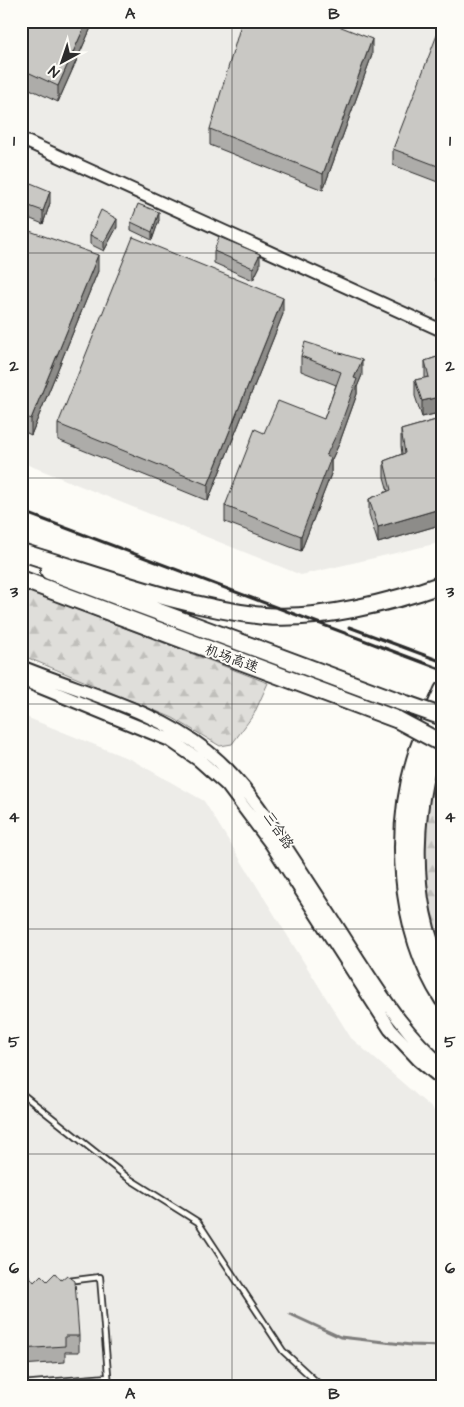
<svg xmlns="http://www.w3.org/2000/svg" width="464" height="1407" viewBox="0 0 464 1407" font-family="'Architects Daughter','LXGW WenKai TC',sans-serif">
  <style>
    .built { fill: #edece8 }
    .forest { fill: url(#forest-firs); stroke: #858482 }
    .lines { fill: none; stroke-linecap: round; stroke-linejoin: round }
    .stream { stroke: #7e7d7b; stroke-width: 3 }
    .service-casing { stroke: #2b2b2b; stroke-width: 8 }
    .tertiary-casing { stroke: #2b2b2b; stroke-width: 15 }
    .secondary-casing { stroke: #2b2b2b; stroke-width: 16 }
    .motorway-casing { stroke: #2b2b2b; stroke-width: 20 }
    .service { stroke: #fdfcf7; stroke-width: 4.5 }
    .tertiary { stroke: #fdfcf7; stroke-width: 11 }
    .secondary { stroke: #fdfcf7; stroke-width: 12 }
    .motorway { stroke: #fdfcf7; stroke-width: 16 }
    .rail { stroke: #2b2b2b; stroke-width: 3 }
    .motorway-bridge-casing { stroke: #2b2b2b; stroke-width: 20; stroke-linecap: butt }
    .motorway-bridge { stroke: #fdfcf7; stroke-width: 16 }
    .wall { fill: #adaca9; stroke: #2b2b2b }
    .shaded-wall { fill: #8d8c89; stroke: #2b2b2b }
    .building { fill: #c9c8c4; stroke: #2b2b2b }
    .grid { fill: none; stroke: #2b2b2b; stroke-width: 1; stroke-opacity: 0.55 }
    .labels { text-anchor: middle; stroke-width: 4; stroke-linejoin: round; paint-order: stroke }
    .street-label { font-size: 14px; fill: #2b2b2b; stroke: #fdfcf7 }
    .neatline { fill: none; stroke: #2b2b2b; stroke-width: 2 }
    .grid-label { font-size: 16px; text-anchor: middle; font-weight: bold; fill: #2b2b2b }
  </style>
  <defs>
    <pattern id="forest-firs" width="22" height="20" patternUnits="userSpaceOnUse" patternTransform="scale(1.25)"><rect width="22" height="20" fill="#dfdeda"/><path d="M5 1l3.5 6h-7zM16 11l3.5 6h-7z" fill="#c0bfbb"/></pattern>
  </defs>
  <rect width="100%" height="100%" fill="#fdfcf7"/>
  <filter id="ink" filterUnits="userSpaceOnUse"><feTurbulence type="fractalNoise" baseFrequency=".02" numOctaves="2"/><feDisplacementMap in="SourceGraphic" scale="10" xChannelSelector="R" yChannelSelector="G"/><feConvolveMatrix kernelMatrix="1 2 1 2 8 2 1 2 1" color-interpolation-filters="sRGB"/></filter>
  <g filter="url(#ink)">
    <path class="built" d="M21,21H443V542L301,575L21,462Z
      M21,715L132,760L204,801L351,1038L443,1118V1386H21Z"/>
    <path class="forest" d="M21,588L268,683L254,714L232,744L220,746L173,718L21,655Z
      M437,756L443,758V957C423,913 418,856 426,809C429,791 433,773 437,756Z"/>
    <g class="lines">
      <path class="stream" d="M290,1314L340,1337L411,1345L443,1346"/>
      <defs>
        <path id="service" d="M21,1093L128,1178L198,1222L283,1351L321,1386
          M68,1281L100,1277L109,1386
          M21,1384L108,1377"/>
        <path id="tertiary" d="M21,139L443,331"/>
        <path id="secondary" d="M21,667C83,693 154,709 207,751C241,778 265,815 288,851C311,886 334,921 356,956C382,996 406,1035 443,1066
          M21,679L170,740L199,760L227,785L272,845L390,1029L419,1060L443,1080"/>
        <path id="motorway" d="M21,552C101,576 180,607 264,616C317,621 393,602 443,584
          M49,571L406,704
          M21,579L398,720
          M443,690C434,710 425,730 418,750C393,828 398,929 443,999
          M443,722C411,790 405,905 443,971"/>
      </defs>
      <use href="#service" class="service-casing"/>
      <use href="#tertiary" class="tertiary-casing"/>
      <use href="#secondary" class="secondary-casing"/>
      <use href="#motorway" class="motorway-casing"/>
      <use href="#service" class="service"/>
      <use href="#tertiary" class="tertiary"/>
      <use href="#secondary" class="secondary"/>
      <use href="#motorway" class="motorway"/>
      <path class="rail" d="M21,511L443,670
        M349,627L443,662"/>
      <defs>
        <path id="motorway-bridge" d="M406,704L443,717
          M398,720L443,744"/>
      </defs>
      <use href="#motorway-bridge" class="motorway-bridge-casing"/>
      <use href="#motorway-bridge" class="motorway-bridge"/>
    </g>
    <path class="wall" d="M21,21H94L58,102L21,85Z
      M443,37V184L393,165V149Z
      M372,55L323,190L210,145V129Z
      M21,179L50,203L43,224L21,215Z
      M159,220L152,240L131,230V222Z
      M117,227L104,251L90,244V235Z
      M21,228L98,271L31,435L21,430Z
      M443,243V284L436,281V266Z
      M214,251L260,266L253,280L214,263Z
      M283,314L208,501L58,440V424Z
      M443,355V412L422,417L415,396V380L425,378V361Z
      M301,356L362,375L357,387V394L339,444L331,461V474L301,551L225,522V506L264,433L324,419L336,385L301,371Z
      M443,418V524L378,543L369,514V499L388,491L384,477V461L402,454L401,446V430Z
      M21,1284L79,1336V1352H65V1362L21,1365Z"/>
    <path class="shaded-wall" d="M87,21H94L58,102V86Z
      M372,39V55L323,190V174Z
      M50,191V203L43,224V211Z
      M159,212V220L152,240V232Z
      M117,219V227L104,251V242Z
      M260,254V266L253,280V268Z
      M98,255V271L31,435V419Z
      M283,298V314L208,501V485Z
      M362,360V375L357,387V394L339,444L331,461V474L301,551V536L326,456L354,378Z
      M443,396V412L422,417V401Z
      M443,508V524L378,543V527Z"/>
    <path class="building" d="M21,21H87L58,86L21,69Z
      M242,21H326L372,39L323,174L210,129Z
      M437,35L443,37V168L393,149Z
      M21,179L50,191L43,211L21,203Z
      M138,204L159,212L152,232L131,222Z
      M101,210L117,219L104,242L90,235Z
      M21,228L98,255L31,419L21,415Z
      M133,237L283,298L208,485L58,424Z
      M219,237L260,254L253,268L214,251Z
      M443,243V268L436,266Z
      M305,342L362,360L354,378L357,379L339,429L326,456L331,458L301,536L225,506L255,429L264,433L278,401L324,419L341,372L301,356Z
      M443,355V396L422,401L415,380L429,377L425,361Z
      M443,418V508L378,527L369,499L391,490L384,461L405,453L401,430Z
      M55,1273L61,1280L67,1275L75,1281L79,1336H65V1346L21,1349V1284L28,1274L34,1282L41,1275L47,1281Z"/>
  </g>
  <path class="grid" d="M232,21V1386M21,253H443M21,478H443M21,704H443M21,929H443M21,1154H443"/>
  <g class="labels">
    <g class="street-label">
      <text transform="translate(232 658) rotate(20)" y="5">机场高速</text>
      <text transform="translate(279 830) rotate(56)" y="5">三合路</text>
    </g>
  </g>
  <rect width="464" height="1407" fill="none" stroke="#fdfcf7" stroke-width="55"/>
  <g transform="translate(62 62) rotate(220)" stroke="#fdfcf7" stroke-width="4" paint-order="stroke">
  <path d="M0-4L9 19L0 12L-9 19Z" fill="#2b2b2b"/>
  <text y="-8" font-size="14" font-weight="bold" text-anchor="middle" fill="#2b2b2b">N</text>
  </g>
  <rect x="28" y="28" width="408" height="1352" class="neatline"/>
  <g class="grid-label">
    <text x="130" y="19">A</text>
    <text x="334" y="19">B</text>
    <text x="14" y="146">1</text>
    <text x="450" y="146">1</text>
    <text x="14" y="371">2</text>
    <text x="450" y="371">2</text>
    <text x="14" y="597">3</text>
    <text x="450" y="597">3</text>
    <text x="14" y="822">4</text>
    <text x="450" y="822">4</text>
    <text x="14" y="1047">5</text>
    <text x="450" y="1047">5</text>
    <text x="14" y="1273">6</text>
    <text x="450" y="1273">6</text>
    <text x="130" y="1399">A</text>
    <text x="334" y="1399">B</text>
  </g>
</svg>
